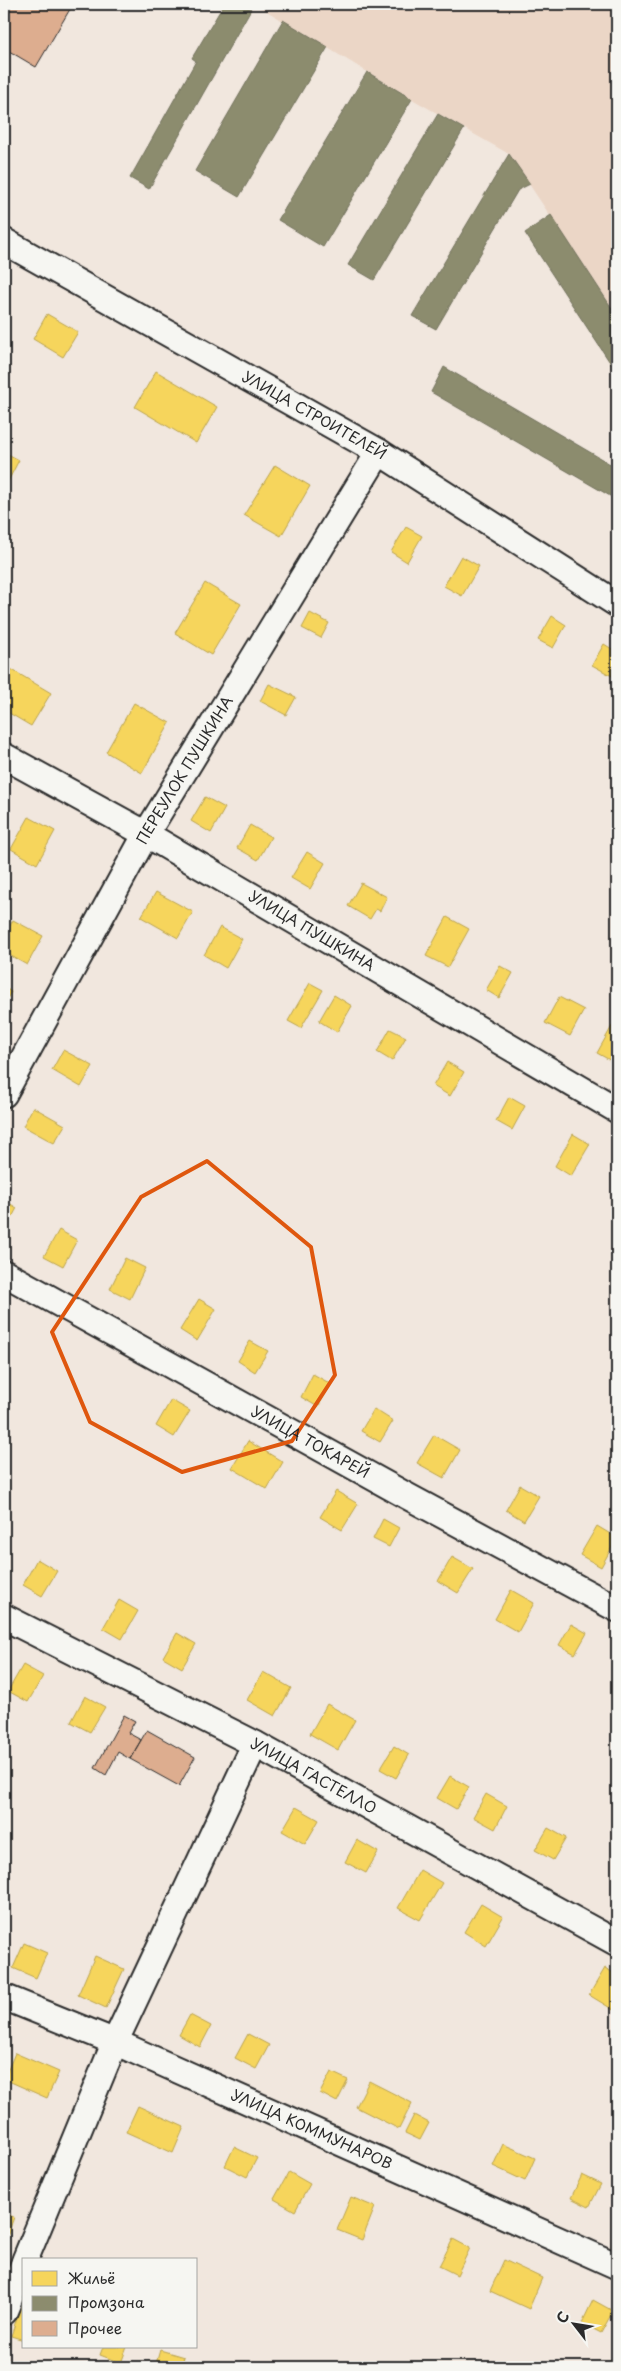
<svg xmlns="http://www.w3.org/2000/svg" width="621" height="2371" viewBox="0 0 621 2371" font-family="'Playpen Sans',sans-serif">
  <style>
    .built { fill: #ebd6c6 }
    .homes { fill: #f6d55c; stroke: #b9a24d }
    .industry { fill: #8c8c6e; stroke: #6f6f5a }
    .building { fill: #ddad8f; stroke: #2b2b2b }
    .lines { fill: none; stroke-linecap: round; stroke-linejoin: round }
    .street-casing { stroke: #2b2b2b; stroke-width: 29 }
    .street { stroke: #f6f6f2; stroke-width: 25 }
    .marked { fill: none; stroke: #df570e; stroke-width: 4; stroke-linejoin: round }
    .labels { text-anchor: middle; stroke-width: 5; stroke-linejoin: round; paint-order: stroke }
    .street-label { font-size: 15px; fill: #2b2b2b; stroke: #f6f6f2 }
  </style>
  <rect width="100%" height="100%" fill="#f1e7de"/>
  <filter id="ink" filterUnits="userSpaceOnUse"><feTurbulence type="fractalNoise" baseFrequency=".02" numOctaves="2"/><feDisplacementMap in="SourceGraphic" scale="10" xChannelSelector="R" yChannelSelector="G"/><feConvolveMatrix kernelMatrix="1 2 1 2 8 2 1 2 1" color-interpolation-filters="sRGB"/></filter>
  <g filter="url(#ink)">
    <path class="built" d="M255,4H617V316L509,154L412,99Z"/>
    <path class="homes" d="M47,314L78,332L63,357L33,339Z
      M156,371L217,407L196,443L135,407Z
      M4,452L19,460L4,489Z
      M275,465L310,486L281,536L244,515Z
      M406,527L422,536L407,562L391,552Z
      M461,556L479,566L462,596L444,586Z
      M205,583L241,604L211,655L175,633Z
      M310,613L329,623L321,638L302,628Z
      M552,616L566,625L553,648L538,640Z
      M604,644L617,652V666L612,676L592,665Z
      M4,665L51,693L31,726L4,710Z
      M269,684L296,697L286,715L260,701Z
      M134,703L170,723L142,773L106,752Z
      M205,797L225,808L211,833L191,821Z
      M29,817L55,831L37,864L11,849Z
      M250,825L271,837L258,860L237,848Z
      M307,852L325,863L310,889L291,878Z
      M361,883L387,897L380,911L376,909L370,919L348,906Z
      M156,892L193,912L178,938L141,917Z
      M447,917L469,929L448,967L426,956Z
      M13,920L43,936L27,965L4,952V937Z
      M220,927L242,939L226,968L204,955Z
      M500,966L513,973L499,998L486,990Z
      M310,983L323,990L301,1028L288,1021Z
      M4,987L11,992L4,1004Z
      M334,995L352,1006L337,1032L319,1021Z
      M559,997L584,1010L570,1036L545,1023Z
      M615,1021L617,1022V1064L597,1053Z
      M390,1029L406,1037L392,1061L377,1052Z
      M63,1050L93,1066L81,1087L52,1070Z
      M447,1062L464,1072L450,1096L433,1086Z
      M509,1097L525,1106L512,1130L496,1121Z
      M33,1107L65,1125L54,1143L23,1126Z
      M573,1134L590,1144L571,1176L555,1166Z
      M4,1200L17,1208L4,1232Z
      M59,1230L77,1240L63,1266L44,1256Z
      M125,1258L145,1268L130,1299L110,1289Z
      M199,1299L216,1309L197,1341L180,1330Z
      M250,1341L268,1351L255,1372L238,1361Z
      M313,1374L331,1384L318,1407L301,1397Z
      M171,1400L190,1411L174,1437L156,1426Z
      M374,1409L393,1421L380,1442L361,1431Z
      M434,1435L460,1450L444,1478L417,1463Z
      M248,1441L283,1462L267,1489L232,1468Z
      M520,1485L539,1496L524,1521L506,1510Z
      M336,1491L358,1504L342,1530L320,1517Z
      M383,1519L399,1528L389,1547L373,1539Z
      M597,1526L617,1538L601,1567L580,1555Z
      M452,1557L473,1569L458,1593L438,1581Z
      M37,1559L57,1571L42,1596L23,1585Z
      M511,1590L534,1603L518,1632L495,1619Z
      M119,1600L138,1611L122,1639L103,1628Z
      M571,1624L587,1633L575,1654L559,1645Z
      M177,1633L196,1644L182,1668L163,1657Z
      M23,1665L43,1676L28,1702L8,1691Z
      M263,1672L291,1688L275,1716L247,1700Z
      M85,1696L105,1707L90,1732L71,1722Z
      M327,1704L355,1720L338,1750L310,1734Z
      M394,1746L409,1755L396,1778L380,1769Z
      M450,1776L469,1787L456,1809L437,1798Z
      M486,1794L507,1806L495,1829L473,1817Z
      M296,1807L319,1820L305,1844L282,1831Z
      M548,1828L566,1838L553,1860L535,1850Z
      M357,1840L378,1852L366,1873L345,1862Z
      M420,1870L442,1883L420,1920L398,1908Z
      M481,1904L503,1917L486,1946L464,1932Z
      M24,1943L47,1953L36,1978L13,1968Z
      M95,1956L124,1969L106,2008L78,1995Z
      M605,1968L617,1975V2012L589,1995Z
      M190,2015L211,2026L200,2047L179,2035Z
      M248,2034L269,2045L256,2069L235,2058Z
      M15,2053L59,2072L47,2098L4,2079Z
      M331,2072L348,2080L337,2102L320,2093Z
      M369,2081L412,2103L399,2129L356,2107Z
      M138,2106L184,2127L173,2153L126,2132Z
      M414,2115L429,2123L420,2140L405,2133Z
      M503,2144L535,2158L525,2181L493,2166Z
      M234,2147L257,2158L247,2177L225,2166Z
      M289,2172L310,2184L295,2211L274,2199Z
      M582,2175L601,2184L589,2207L571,2198Z
      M351,2197L375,2207L362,2240L337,2230Z
      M4,2214L14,2217L6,2240L4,2239Z
      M453,2239L470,2248L457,2275L439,2266Z
      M504,2260L542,2278L529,2309L490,2291Z
      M593,2300L613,2311L601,2333L582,2323Z
      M21,2305L24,2306V2340L11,2336Z
      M103,2347H127L121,2363L100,2355Z
      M160,2350L184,2357L181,2367H155Z"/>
    <path class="industry" d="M224,4H242L251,9L149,189L130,178L196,61L192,58Z
      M283,20L328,47L239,197L195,171Z
      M367,72L412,99L323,247L278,220Z
      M438,114L464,129L374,280L348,265Z
      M509,154L530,184L518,190L436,329L412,316Z
      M551,215L617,316V373L525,233Z
      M444,367L617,468V500L431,392Z"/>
    <path class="building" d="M4,4H73L36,67L4,48Z
      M124,1715L135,1721L128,1733L141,1740L130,1759L118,1752L106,1775L95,1768Z
      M147,1730L195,1757L179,1786L130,1759Z"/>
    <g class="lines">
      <defs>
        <g id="street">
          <path id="s1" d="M4,241L379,452L617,604"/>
          <path id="s2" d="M4,756L146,834L617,1110"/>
          <path id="s3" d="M4,1094L146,834L379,452"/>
          <path id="s4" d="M4,1273L407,1496L617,1609"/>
          <path id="s5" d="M4,1617L255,1744L617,1943"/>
          <path id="s6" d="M4,1997L115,2042L617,2266"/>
          <path d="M25,2260L115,2042L255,1744"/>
          <path d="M4,2312L24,2263"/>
        </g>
      </defs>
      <use href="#street" class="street-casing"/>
      <use href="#street" class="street"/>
    </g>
  </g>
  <path class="marked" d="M207,1161L311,1247L335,1375L292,1441L182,1472L90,1422L52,1332L141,1197Z"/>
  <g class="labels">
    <g class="street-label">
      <text dy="5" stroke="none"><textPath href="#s1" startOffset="356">УЛИЦА СТРОИТЕЛЕЙ</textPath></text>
      <text dy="5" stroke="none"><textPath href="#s3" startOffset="371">ПЕРЕУЛОК ПУШКИНА</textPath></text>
      <text dy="5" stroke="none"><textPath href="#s2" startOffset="354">УЛИЦА ПУШКИНА</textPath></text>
      <text dy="5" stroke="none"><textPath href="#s4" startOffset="350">УЛИЦА ТОКАРЕЙ</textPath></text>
      <text dy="5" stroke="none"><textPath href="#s5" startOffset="348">УЛИЦА ГАСТЕЛЛО</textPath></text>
      <text dy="5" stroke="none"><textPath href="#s6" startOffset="335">УЛИЦА КОММУНАРОВ</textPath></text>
    </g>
  </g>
  <rect width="621" height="2371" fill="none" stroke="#f6f6f2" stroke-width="20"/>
  <rect x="10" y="10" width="601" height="2351" fill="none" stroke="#2b2b2b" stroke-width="2" filter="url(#ink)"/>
  <rect x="22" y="2258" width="175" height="90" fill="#f6f6f2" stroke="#a5a5a2"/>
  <rect x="32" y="2271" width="25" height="15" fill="#f6d55c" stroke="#a5a5a2"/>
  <text x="68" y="2284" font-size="15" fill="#2b2b2b">Жильё</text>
  <rect x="32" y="2296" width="25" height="15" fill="#8c8c6e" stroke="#a5a5a2"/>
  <text x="68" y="2308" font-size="15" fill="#2b2b2b">Промзона</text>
  <rect x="32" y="2321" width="25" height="15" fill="#ddad8f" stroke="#a5a5a2"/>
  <text x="68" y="2334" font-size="15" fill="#2b2b2b">Прочее</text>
  <g transform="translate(574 2324) rotate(301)" stroke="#f6f6f2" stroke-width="4" paint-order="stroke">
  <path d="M0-4L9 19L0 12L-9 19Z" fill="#2b2b2b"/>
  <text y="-8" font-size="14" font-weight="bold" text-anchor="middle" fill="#2b2b2b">С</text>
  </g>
</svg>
